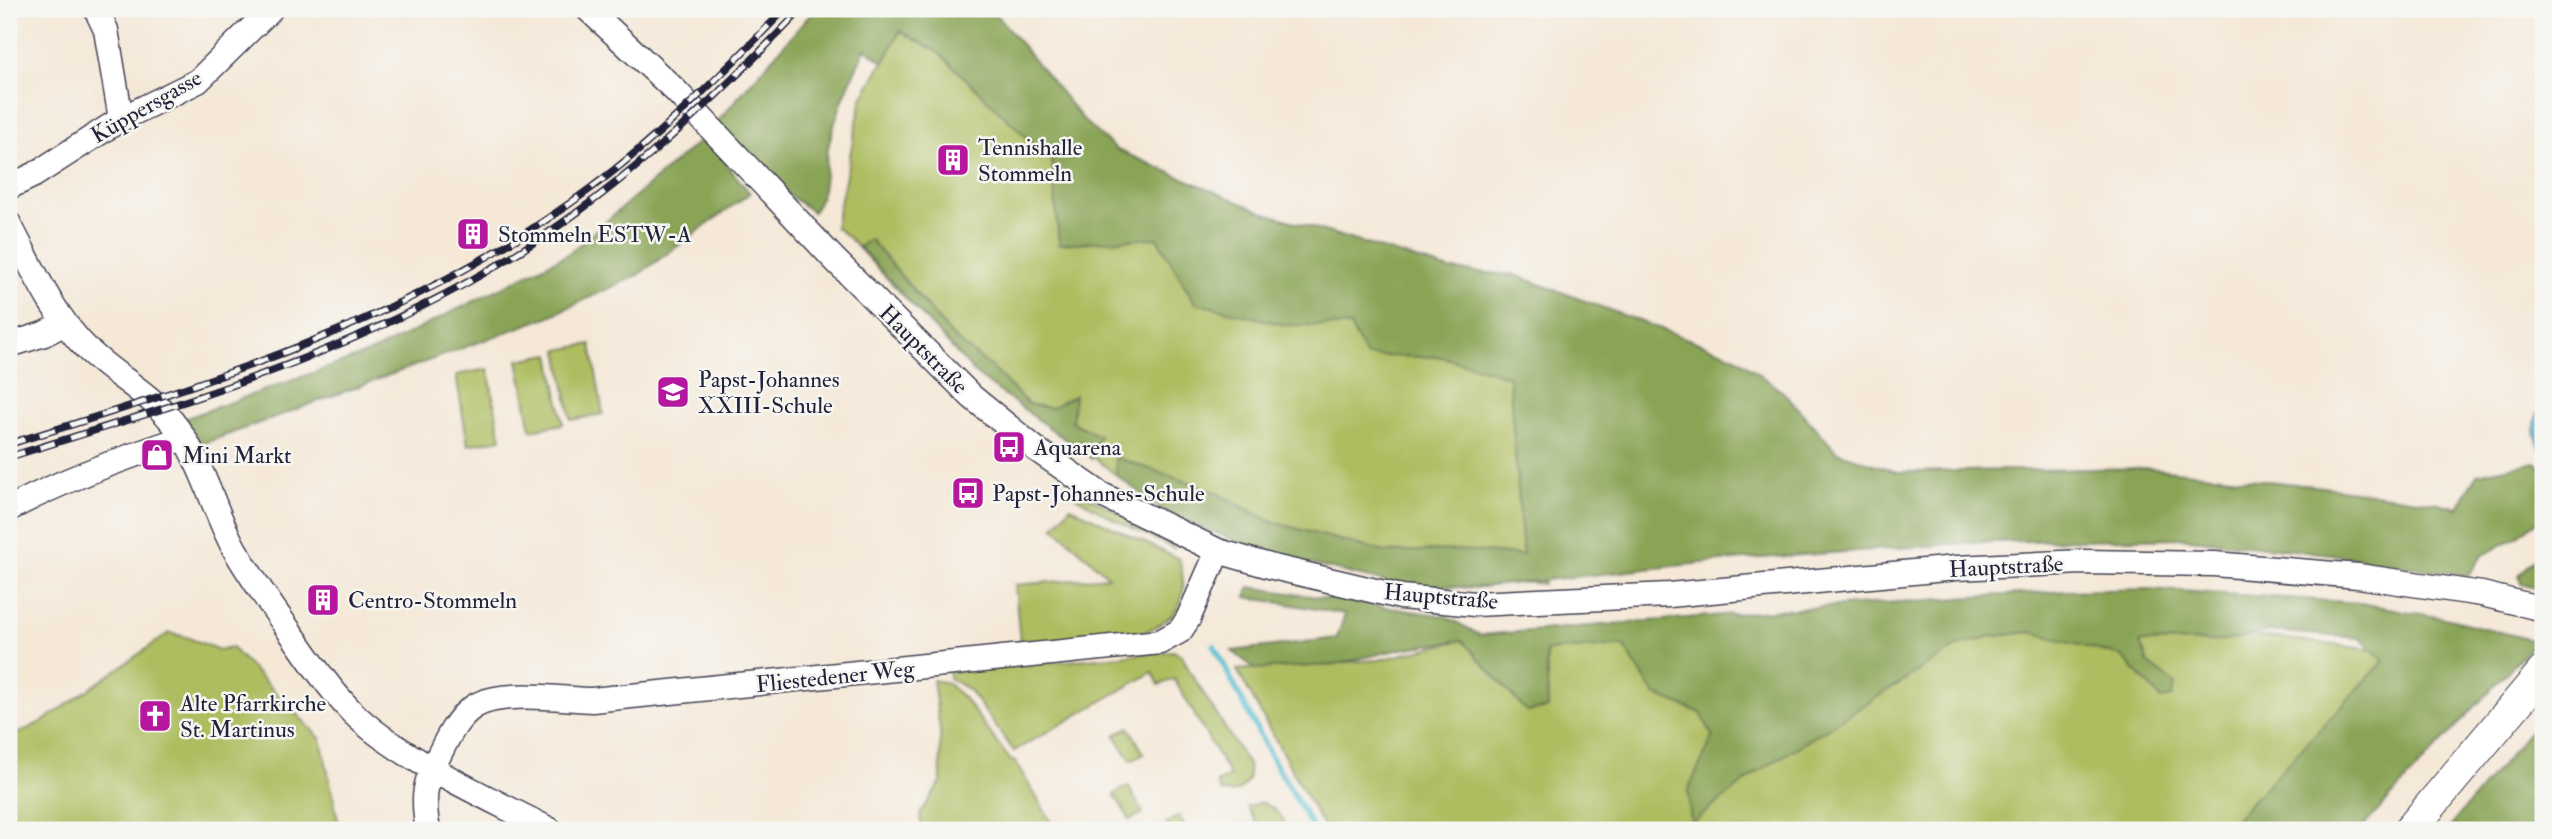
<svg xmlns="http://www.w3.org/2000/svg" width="2552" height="839" viewBox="0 0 2552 839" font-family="'IM FELL Double Pica',serif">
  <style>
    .green { fill: #aebd60; stroke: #68704e; stroke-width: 2 }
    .forest { fill: #8aa456; stroke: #566348; stroke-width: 2 }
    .water { fill: #55bed2; stroke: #3c7086; stroke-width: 2 }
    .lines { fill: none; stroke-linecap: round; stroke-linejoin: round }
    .stream { stroke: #55bed2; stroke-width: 6 }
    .minor-casing { stroke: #424052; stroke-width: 27 }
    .major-casing { stroke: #424052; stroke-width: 34 }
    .minor { stroke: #fff; stroke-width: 24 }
    .major { stroke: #fff; stroke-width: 32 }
    .rail-casing { stroke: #22223b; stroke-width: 8 }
    .rail { stroke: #f6f6f2; stroke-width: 5; stroke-dasharray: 16; stroke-linecap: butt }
    .labels { text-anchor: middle; stroke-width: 5; stroke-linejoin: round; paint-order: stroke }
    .street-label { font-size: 23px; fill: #22223b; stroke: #f6f6f2 }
    .poi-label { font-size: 23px; fill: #22223b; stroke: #f6f6f2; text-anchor: start }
  </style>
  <rect width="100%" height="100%" fill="#f6f6f2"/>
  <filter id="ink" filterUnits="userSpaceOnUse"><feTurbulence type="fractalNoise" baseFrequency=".0143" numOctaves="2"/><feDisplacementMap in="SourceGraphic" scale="14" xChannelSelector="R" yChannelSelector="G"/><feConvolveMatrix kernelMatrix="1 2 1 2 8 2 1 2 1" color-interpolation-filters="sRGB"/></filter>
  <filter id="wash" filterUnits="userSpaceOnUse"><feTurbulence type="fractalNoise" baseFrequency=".00686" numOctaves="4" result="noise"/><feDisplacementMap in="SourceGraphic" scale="28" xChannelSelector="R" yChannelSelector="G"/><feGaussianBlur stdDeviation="1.57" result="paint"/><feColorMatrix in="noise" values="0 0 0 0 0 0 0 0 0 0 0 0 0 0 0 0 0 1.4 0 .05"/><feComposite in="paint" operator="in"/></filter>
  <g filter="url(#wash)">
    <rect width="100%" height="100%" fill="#f5e8d7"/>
    <path class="green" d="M913,9H953L1117,150L1262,212L1450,270L1515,275L1544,584L1418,574L1303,551L1117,476L932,326L847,236L835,227L862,98Z
      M591,344L603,414L571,420L558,350Z
      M550,354L563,424L531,430L518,360Z
      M488,369L501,439L468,445L456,375Z
      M1085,495L1162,536L1175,549L1114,519L1076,497Z
      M1070,507L1179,559C1190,598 1181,617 1144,632L1020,644L1015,585L1109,577L1054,527Z
      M2044,621L2281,638L2373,650L2385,661L2275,830H1325L1237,670L1379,660L1462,640L1528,712L1548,708L1546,650Z
      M169,633L186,637L219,650L231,647L321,739L340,830H9V738L45,720Z
      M1173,651L1182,655L1189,670L1248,765C1253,782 1239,798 1221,791L1217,783L1230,776L1174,679L1159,685L1153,672L1014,751L969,690L949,678V672Z
      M933,680L948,683L967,702L1011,761H1015L1056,830H922L920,814L941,782L940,731Z
      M1129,727L1144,754L1131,761L1115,735Z
      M1128,786L1143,813L1130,820L1114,794Z
      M1261,802C1274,807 1284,817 1286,830H1261L1247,807Z
      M1179,816L1188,830H1170L1166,823Z"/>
    <path class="forest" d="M815,9H992L1086,123L1117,150L1262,212L1450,270L1515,275L1734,356L1783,392L1837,452L1897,472L2147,468L2333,488L2438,503L2458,508L2477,474L2536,462L2543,470V517L2516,537L2482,556L2468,576L2330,554L2181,538L1981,542L1720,561L1473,588L1386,582L1285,558L1172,517L1117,476L1115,457L1211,490L1272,522L1385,552L1458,550L1523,555L1509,376L1442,357L1366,356L1350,326L1285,325L1195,303L1157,238L1059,244L1052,162L939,53L900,31L884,62L865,49C850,81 836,113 828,148C824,171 827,193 813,212L789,195L744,147L726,164L750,193L638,275L550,316L202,444L181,420L374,351L568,254L703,138Z
      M870,239L953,337L991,367L1028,404L1051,408L1075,395L1072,422L1099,436L1092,459L977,375L859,247Z
      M2543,551V590L2521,584L2519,575Z
      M1250,587L1445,616L1480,635L1795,609L2064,591L2150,589L2360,603L2449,619L2536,641L2360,830H2225L2384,661L2360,638L2269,631L2224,641L2140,642L2148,663L2175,684L2172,697L2162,699L2121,656L2030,632L1988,637L1958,646L1758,772L1691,823L1688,790L1713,737L1701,713L1655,695L1623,645L1546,651L1548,708L1527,712L1462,640L1401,649L1332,665L1255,669L1232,651L1337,638L1345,614L1246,597Z
      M2543,715V810L2527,830H2447Z"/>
    <path class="water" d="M2543,402V452C2532,436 2533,419 2543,402Z"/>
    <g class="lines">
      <path class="stream" d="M1214,646L1269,753L1314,830"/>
    </g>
  </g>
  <g filter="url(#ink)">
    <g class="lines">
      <defs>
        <path id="minor" d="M96,9L106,30L121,119
          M588,9L675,90L833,258L972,397L1037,450L1102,495L1218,551L1273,567L1401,597L1475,604L1669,595L1956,568L2082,562L2214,564L2358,576L2482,594L2543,609
          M9,187L34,175L121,119L198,81L271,9
          M9,224C32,267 52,314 87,349C120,381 158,396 184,438C205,472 215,513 234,548C252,579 272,607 293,636C311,662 329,688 351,711C399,759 490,798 550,830
          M9,345L44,334L65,323
          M9,509C64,479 125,457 184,438
          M428,830C422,798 424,782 440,753C448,737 458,716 475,706C502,690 560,699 592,700L1160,642L1180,631L1188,619L1218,551"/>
        <path id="major" d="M2410,830L2543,672"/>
      </defs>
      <use href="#minor" class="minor-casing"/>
      <use href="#major" class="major-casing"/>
      <use href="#minor" class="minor"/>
      <use href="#major" class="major"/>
      <defs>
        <path id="rail" d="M9,444C216,380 415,320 591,188C662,135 724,72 785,9
          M9,457C186,402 365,350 522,250C628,183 716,98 802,9"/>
      </defs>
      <use href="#rail" class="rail-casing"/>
      <use href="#rail" class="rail"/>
    </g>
  </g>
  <defs>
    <symbol id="building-square" viewBox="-11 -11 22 22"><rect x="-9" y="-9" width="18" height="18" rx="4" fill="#b5179e" stroke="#f6f6f2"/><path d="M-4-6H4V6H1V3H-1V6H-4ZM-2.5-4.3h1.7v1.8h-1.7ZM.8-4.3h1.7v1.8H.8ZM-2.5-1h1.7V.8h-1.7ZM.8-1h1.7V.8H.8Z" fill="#fff"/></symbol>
    <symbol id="school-square" viewBox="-11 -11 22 22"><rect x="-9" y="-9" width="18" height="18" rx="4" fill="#b5179e" stroke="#f6f6f2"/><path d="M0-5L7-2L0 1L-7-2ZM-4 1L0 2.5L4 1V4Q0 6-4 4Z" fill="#fff"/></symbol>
    <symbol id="bus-square" viewBox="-11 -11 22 22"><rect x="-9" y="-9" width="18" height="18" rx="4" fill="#b5179e" stroke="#f6f6f2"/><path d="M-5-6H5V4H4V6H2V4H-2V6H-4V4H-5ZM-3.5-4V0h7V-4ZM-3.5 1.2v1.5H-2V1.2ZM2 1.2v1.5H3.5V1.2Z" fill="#fff"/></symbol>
    <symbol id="shop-square" viewBox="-11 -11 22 22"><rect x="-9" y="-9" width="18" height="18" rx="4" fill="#b5179e" stroke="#f6f6f2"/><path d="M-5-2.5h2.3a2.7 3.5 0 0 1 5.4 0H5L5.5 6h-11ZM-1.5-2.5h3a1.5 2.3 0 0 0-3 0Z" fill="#fff"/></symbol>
    <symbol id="church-square" viewBox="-11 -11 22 22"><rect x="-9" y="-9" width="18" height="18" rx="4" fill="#b5179e" stroke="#f6f6f2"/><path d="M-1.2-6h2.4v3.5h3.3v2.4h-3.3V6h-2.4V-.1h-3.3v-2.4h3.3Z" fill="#fff"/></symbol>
  </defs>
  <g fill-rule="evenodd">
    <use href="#building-square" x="934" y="141" width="38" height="38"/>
    <use href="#building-square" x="454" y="215" width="38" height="38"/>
    <use href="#school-square" x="654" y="373" width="38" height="38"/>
    <use href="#bus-square" x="990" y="428" width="38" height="38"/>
    <use href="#shop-square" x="138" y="436" width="38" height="38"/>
    <use href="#bus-square" x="949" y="474" width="38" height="38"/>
    <use href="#building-square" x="304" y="581" width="38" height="38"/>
    <use href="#church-square" x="136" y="697" width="38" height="38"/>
  </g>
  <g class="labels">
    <g class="street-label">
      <text transform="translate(146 106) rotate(-30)" y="8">Küppersgasse</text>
      <text transform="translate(924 349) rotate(45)" y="8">Hauptstraße</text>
      <text transform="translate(2006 566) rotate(-3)" y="8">Hauptstraße</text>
      <text transform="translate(1441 596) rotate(5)" y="8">Hauptstraße</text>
      <text transform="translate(835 676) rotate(-6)" y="8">Fliestedener Weg</text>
    </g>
    <g class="poi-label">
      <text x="978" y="155">Tennishalle<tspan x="978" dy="26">Stommeln</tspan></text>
      <text x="498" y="242">Stommeln ESTW-A</text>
      <text x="698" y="387">Papst-Johannes<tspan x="698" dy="26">XXIII-Schule</tspan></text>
      <text x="1034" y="455">Aquarena</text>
      <text x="182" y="463">Mini Markt</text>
      <text x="992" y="501">Papst-Johannes-Schule</text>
      <text x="348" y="608">Centro-Stommeln</text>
      <text x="180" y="711">Alte Pfarrkirche<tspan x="180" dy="26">St. Martinus</tspan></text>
    </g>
  </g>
  <rect width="2552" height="839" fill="none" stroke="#f6f6f2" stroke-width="35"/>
</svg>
